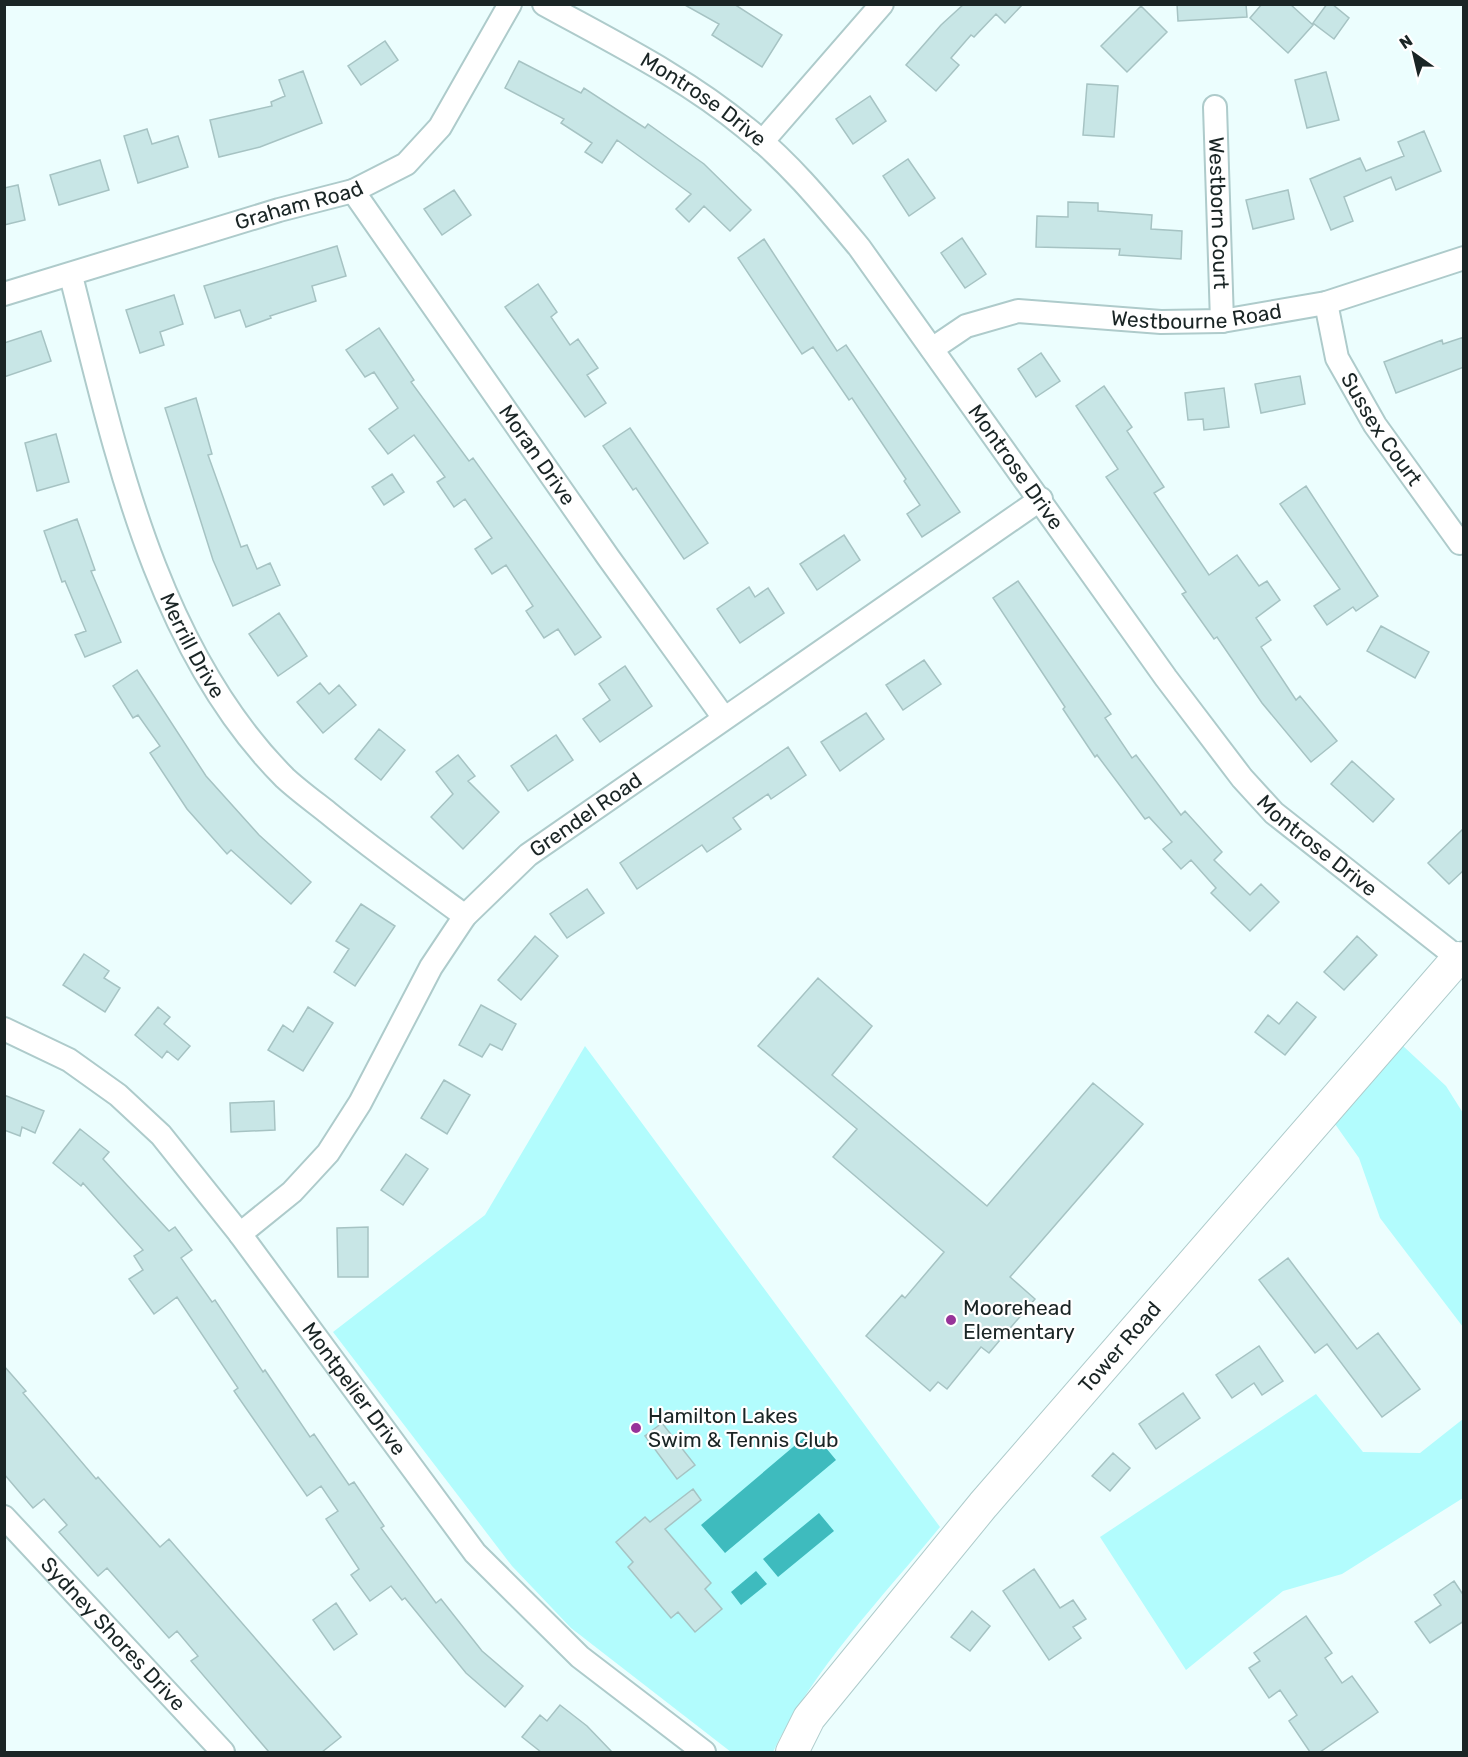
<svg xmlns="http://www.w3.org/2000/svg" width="1468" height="1757" viewBox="0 0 1468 1757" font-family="Rubik,sans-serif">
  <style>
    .green { fill: #b2fcfd }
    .water { fill: #3ebbbe }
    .building { fill: #c8e6e6; stroke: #a6c3c3; stroke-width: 1.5 }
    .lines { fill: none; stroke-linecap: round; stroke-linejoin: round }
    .street-casing { stroke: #aecbcb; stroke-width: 26 }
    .secondary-casing { stroke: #aecbcb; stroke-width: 34 }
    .street { stroke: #fff; stroke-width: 22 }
    .secondary { stroke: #fff; stroke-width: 32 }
    .poi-dot { fill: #973399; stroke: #fff; stroke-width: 2 }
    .labels { text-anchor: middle; stroke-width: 4.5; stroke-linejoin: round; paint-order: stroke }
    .street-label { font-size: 21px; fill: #1a2525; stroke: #fff }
    .poi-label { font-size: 21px; fill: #1a2525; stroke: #fff; text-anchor: start }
  </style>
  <rect width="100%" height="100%" fill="#ecfefe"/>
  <path class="green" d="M1402,1045L1446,1086L1463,1113V1327L1380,1218L1359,1158L1335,1124Z
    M585,1046L940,1527C881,1599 813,1669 773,1752H731L571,1628L512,1566L333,1332L485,1215Z
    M1316,1394L1363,1452L1420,1453L1463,1419V1498L1342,1574L1283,1591L1186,1670L1100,1537Z"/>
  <path class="water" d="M812,1431L836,1460L725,1553L701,1525Z
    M819,1513L834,1531L778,1577L763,1559Z
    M756,1571L767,1584L741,1605L731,1592Z"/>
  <path class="building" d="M683,4H734L782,35L762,67L712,35L719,24Z
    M964,4H1023L1005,23L996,14L974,37L971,35L951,58L959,65L936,91L906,65L941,25Z
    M1177,4H1246L1247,17L1178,21Z
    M1262,4H1290L1313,25L1288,53L1250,18Z
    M1327,4H1332L1349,18L1334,39L1313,23Z
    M1141,6L1167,32L1127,72L1101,46Z
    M385,41L398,60L361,85L348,66Z
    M519,61L581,93L584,88L645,128L648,124L704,164L751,210L730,231L704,206L689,222L676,209L691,194L617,140L602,163L585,152L592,143L561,123L564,119L505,88Z
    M303,71L322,123L260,147L219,157L210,120L272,106L271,102L285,96L279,80Z
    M1326,72L1339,120L1307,128L1295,80Z
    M1087,84L1118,86L1114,137L1083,135Z
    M870,96L886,121L853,144L836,119Z
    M147,129L152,144L178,136L188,167L138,183L124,136Z
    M1424,131L1441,171L1396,190L1391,177L1344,197L1353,221L1331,230L1310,179L1360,158L1366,171L1404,156L1398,142Z
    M908,159L935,198L909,216L883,176Z
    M100,160L109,190L59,205L50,175Z
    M18,185L25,220L4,225V188Z
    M454,190L471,215L442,235L424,209Z
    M1288,190L1294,219L1253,229L1246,200Z
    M1068,202L1098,203V211L1152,215L1151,229L1182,231L1181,259L1119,255L1120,249L1036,247L1037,216L1068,217Z
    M962,238L986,274L965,288L941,253Z
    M764,239L837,351L846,345L960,512L922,537L907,514L920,505L904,481L906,479L852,398L849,400L813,347L802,354L738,258Z
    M337,246L346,276L312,286L316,301L270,316L271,318L246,327L240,310L215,318L204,286Z
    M538,284L557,312L551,317L570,345L578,339L598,368L587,375L606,403L585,417L505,307Z
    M174,295L183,324L160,332L164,345L140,353L126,310Z
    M379,328L414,380L411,382L469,461L473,458L601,637L575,655L558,629L544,638L526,611L533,606L506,565L492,574L475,549L492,538L465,499L454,507L437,482L445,477L414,435L388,454L369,429L398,408L374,372L365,377L346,350Z
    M41,331L51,361L4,377V343Z
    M1464,337V367L1396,393L1384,362L1442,340L1443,344Z
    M1041,353L1060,381L1036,397L1018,369Z
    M1300,376L1305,404L1261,413L1255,384Z
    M1104,386L1132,427L1127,431L1164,487L1154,493L1209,575L1237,555L1259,586L1267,581L1280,600L1256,618L1271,640L1261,647L1296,700L1300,696L1337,741L1311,762L1262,703L1217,637L1214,639L1182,594L1186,592L1106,477L1118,469L1076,406Z
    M1224,388L1229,427L1204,430L1203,419L1188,420L1185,393Z
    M196,398L212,454L208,455L241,547L247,545L257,569L270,563L280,585L233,606L213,560L165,408Z
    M630,428L708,543L684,559L636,488L633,490L603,446Z
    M56,434L69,482L37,491L25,443Z
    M392,474L404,492L384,505L372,487Z
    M1306,486L1378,596L1356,611L1353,607L1327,625L1314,606L1340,589L1280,504Z
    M77,519L95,570L91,571L121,642L85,657L75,635L86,631L65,581L62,582L44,531Z
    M844,535L860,560L817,590L800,564Z
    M1018,581L1111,714L1105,718L1132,758L1136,755L1181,815L1185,811L1222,852L1214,860L1250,895L1261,884L1279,902L1250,931L1211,893L1216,888L1191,860L1181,869L1163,849L1172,842L1149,817L1145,819L1097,755L1095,757L1063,709L1065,707L993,598Z
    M749,587L755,597L768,588L784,613L740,643L717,609Z
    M279,613L307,656L278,676L249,634Z
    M1381,626L1429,652L1415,678L1367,651Z
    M924,660L941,684L903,710L886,685Z
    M625,666L652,706L600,742L583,719L610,700L599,684Z
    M137,670L206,776L259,835L311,882L291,904L231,850L227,854L187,809L150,753L160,746L138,715L133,718L113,686Z
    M320,683L329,694L339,685L356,705L323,733L297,702Z
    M866,713L884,739L840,771L821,742Z
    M379,729L405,750L381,780L355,759Z
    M556,735L573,760L528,791L511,766Z
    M788,747L806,775L771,799L768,794L733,818L741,829L707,852L702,845L637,889L620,863Z
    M458,755L475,776L468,781L499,812L463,849L431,817L453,794L436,772Z
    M1352,761L1394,799L1373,822L1331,784Z
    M1464,828V870L1449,884L1428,863Z
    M587,889L604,913L567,938L550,914Z
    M361,904L395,926L355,986L334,972L349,949L336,941Z
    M535,936L558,956L521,1000L498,980Z
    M1357,936L1377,955L1344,990L1324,972Z
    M84,954L109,971L104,978L120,988L105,1012L63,985Z
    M818,978L872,1026L832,1075L987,1206L1093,1083L1143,1124L1010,1277L1035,1299L989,1353L981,1347L947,1389L938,1382L930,1391L866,1336L902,1295L905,1298L944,1252L833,1157L857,1129L758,1046Z
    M1297,1002L1316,1017L1285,1055L1255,1032L1268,1015L1279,1024Z
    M481,1005L516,1024L502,1050L490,1044L482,1057L459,1045Z
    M158,1007L170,1017L164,1024L190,1046L178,1060L167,1051L162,1058L135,1035Z
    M308,1007L333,1023L303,1071L268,1050L283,1025L293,1032Z
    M444,1080L470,1095L447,1134L421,1118Z
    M4,1095L44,1111L35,1133L22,1127L20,1136L4,1130Z
    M274,1101L275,1130L231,1132L230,1103Z
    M80,1129L109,1152L103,1159L169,1231L175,1227L192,1250L181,1258L212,1302L215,1300L263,1372L265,1370L310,1437L314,1434L349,1485L354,1482L384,1526L381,1528L436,1603L441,1599L482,1651L523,1686L505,1707L466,1673L405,1598L402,1600L391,1586L370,1601L351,1575L359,1569L326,1519L338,1511L321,1486L307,1496L234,1391L238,1388L177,1297L154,1314L129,1279L143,1270L134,1256L143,1250L83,1183L81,1186L53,1163Z
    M406,1154L428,1169L403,1205L381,1190Z
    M368,1227V1277H338L337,1228Z
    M1288,1258L1357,1349L1378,1333L1420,1389L1382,1417L1327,1344L1315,1353L1259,1280Z
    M1259,1346L1283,1381L1262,1395L1254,1383L1232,1398L1216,1375Z
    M4,1366L26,1391L23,1393L96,1479L98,1477L160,1547L169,1539L341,1737L322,1752H269L191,1661L198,1656L177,1631L169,1638L107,1568L98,1576L59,1532L67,1525L44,1499L33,1508L4,1474Z
    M1183,1393L1200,1418L1156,1449L1139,1424Z
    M662,1423L695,1465L677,1479L645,1436Z
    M1113,1453L1130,1468L1110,1491L1092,1476Z
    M693,1489L701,1500L665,1529L711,1583L705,1589L722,1609L695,1632L678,1612L671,1618L628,1567L633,1562L616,1542L645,1517L650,1522Z
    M1034,1569L1060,1608L1073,1600L1086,1619L1073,1627L1081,1638L1049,1660L1003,1591Z
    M1454,1581L1464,1596V1621L1430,1643L1415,1622L1441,1605L1434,1595Z
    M336,1603L357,1634L334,1650L313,1620Z
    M972,1611L990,1626L970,1651L951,1637Z
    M1306,1616L1332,1653L1325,1658L1342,1683L1352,1676L1378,1712L1320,1752H1310L1289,1721L1297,1715L1280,1690L1269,1698L1249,1668L1260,1661L1254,1653Z
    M560,1705L587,1726L612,1752H541L522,1737L540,1715L547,1721Z"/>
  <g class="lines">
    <defs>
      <g id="street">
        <path id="s1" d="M544,4C613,42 686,78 746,128C789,162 824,205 859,247L1166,678L1242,778L1274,813L1458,958L1464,953"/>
        <path id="s2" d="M1215,107L1222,321"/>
        <path d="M762,142L882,4"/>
        <path id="s3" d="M353,191L608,557L724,718"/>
        <path id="s4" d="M71,276C115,448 155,648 285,778C298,790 313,801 327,812C372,849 419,882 465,916"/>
        <path id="s5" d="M4,294L279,210L353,191L406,164L440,127L510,4"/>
        <path id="s6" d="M1326,303L1337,358L1375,425L1460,543"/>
        <path id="s7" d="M932,349L966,326L1018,311L1161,322L1222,321L1326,303L1464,258"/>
        <path id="s8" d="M4,1029L69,1060L118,1095L161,1135L240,1234L475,1553L580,1657L704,1752"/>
        <path id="s9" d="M240,1234L292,1192L328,1153L360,1103L431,967L465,916L528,855L1041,499"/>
        <path id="s10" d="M4,1517L223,1752"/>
      </g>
      <g id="secondary">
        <path id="s11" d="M792,1752L809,1718L983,1505L1458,958L1464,962"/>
      </g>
    </defs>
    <use href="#street" class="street-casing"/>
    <use href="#secondary" class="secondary-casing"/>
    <use href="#street" class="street"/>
    <use href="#secondary" class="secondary"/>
  </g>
  <g class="poi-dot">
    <circle cx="951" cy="1320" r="6"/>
    <circle cx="636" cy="1428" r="6"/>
  </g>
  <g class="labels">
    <g class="street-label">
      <text dy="7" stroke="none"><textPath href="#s1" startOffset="186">Montrose Drive</textPath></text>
      <text dy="7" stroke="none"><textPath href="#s5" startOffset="308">Graham Road</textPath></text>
      <text dy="7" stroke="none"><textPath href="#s2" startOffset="106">Westborn Court</textPath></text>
      <text dy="7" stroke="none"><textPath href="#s7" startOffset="274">Westbourne Road</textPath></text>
      <text dy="7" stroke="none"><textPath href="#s6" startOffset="140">Sussex Court</textPath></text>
      <text dy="7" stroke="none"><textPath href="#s3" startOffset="322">Moran Drive</textPath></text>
      <text dy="7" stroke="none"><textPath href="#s1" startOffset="672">Montrose Drive</textPath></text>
      <text dy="7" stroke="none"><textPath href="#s4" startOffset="390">Merrill Drive</textPath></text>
      <text dy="7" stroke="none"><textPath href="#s9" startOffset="552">Grendel Road</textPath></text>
      <text dy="7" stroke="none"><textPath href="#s1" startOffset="1158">Montrose Drive</textPath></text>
      <text dy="7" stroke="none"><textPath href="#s11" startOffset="522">Tower Road</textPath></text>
      <text dy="7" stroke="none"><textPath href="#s8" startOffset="510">Montpelier Drive</textPath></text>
      <text dy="7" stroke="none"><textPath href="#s10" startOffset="160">Sydney Shores Drive</textPath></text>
    </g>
    <g class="poi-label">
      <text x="963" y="1315">Moorehead<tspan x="963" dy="24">Elementary</tspan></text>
      <text x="648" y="1423">Hamilton Lakes<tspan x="648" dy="24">Swim &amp; Tennis Club</tspan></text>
    </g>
  </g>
  <rect width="1468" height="1757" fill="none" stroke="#1a2525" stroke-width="12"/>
  <g transform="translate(1414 54) rotate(326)" stroke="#ffffff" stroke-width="4.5" paint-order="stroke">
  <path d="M0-4.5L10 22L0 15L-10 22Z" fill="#1a2525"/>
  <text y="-9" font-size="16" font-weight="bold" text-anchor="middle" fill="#1a2525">N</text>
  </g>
</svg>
